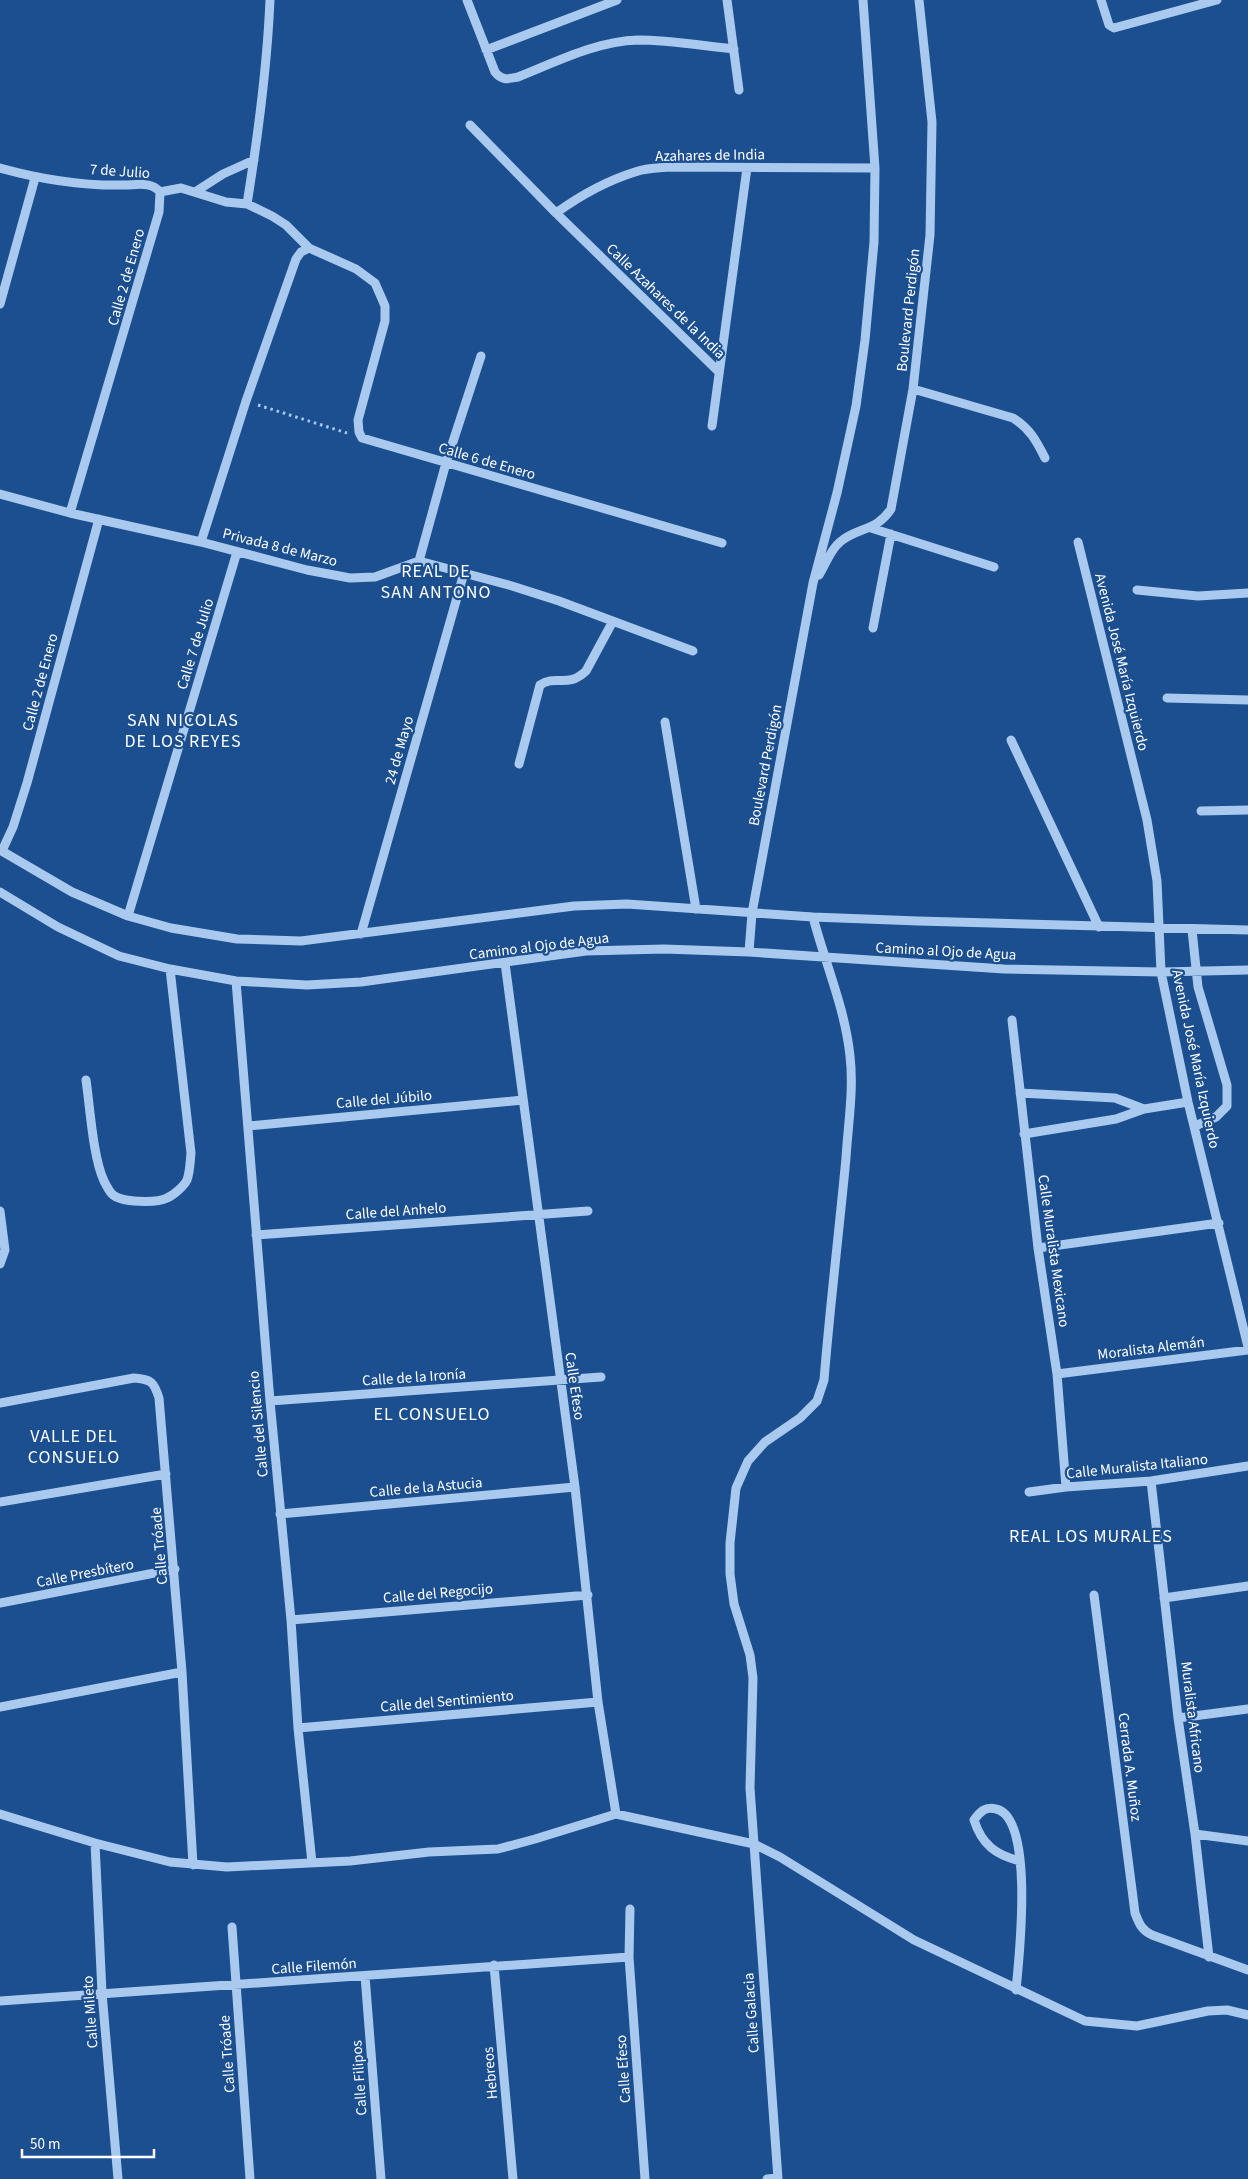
<svg xmlns="http://www.w3.org/2000/svg" width="1248" height="2179" viewBox="0 0 1248 2179" font-family="'Source Sans 3',sans-serif">
  <style>
    .lines { fill: none; stroke-linecap: round; stroke-linejoin: round }
    .path { stroke: #a9c9ee; stroke-width: 3; stroke-dasharray: 2.5 4; stroke-linecap: butt }
    .minor { stroke: #a9c9ee; stroke-width: 9 }
    .labels { text-anchor: middle; stroke-width: 4.5; stroke-linejoin: round; paint-order: stroke }
    .street-label { font-size: 15px; fill: #fff; stroke: #1b4f8f }
    .quarter-label { font-size: 18px; letter-spacing: 1px; fill: #fff; stroke: #1b4f8f }
  </style>
  <rect width="100%" height="100%" fill="#1b4f8f"/>
  <g class="lines">
    <path class="path" d="M258,405L347,433"/>
    <path class="minor" d="M467,0L495,72C502,81 508,79 518,77C556,62 597,41 638,40C670,40 702,46 734,49
      M727,0L739,90
      M1101,0L1109,25L1114,28L1217,0
      M486,50L617,0
      M470,125L556,213L719,372
      M0,168C40,179 82,186 124,185C137,185 151,181 160,192
      M160,192L181,188L226,202L247,204L272,216L286,225L309,248L356,269L375,283L385,306V321L358,420L359,432L362,438L722,543
      M195,192L223,174L254,160
      M247,204C258,136 267,69 270,0
      M556,213C581,195 606,181 635,172C646,168 659,168 670,167L875,168
      M0,304L35,178
      M913,389L1013,418C1030,429 1036,440 1045,458
      M712,426L747,168
      M0,494L70,513L201,542L307,570L350,578L375,577L419,561L512,586L559,601L693,651
      M70,513L159,212L160,192
      M871,528L994,567
      M201,542L246,401L296,259L301,252L309,248
      M1078,542L1147,820L1157,881L1161,972L1188,1102L1248,1347
      M419,561L446,463L481,356
      M819,575C826,564 830,550 840,542C857,527 876,532 891,509L913,389L930,235L932,122L919,0
      M1137,590L1198,596L1248,593
      M873,628L891,534
      M1167,698L1248,700
      M665,722L696,909
      M1011,740L1099,927
      M519,764L540,685C556,674 567,689 586,671L613,621
      M1201,811L1248,810
      M0,850L72,892L128,916L171,928L237,939L301,941L574,906L627,904L813,917L918,921L1248,930
      M2,851L13,827L27,783L99,519
      M0,892L58,927L119,956L170,969L236,981L307,985L361,982L586,951L664,949L749,952L1004,969L1161,972L1248,970
      M128,916L237,552
      M1192,930L1198,987L1227,1085V1106L1216,1117L1195,1126
      M361,934L464,573
      M749,952L752,913L813,583L837,493L856,406L865,340L874,242L875,168L863,0
      M505,963L575,1487L598,1702L616,1814
      M236,981L270,1401L291,1620L298,1728L312,1863
      M1012,1020L1038,1248L1057,1374L1066,1487
      M86,1080C90,1107 93,1158 104,1181C106,1185 109,1191 112,1194C121,1203 157,1203 167,1198C174,1195 184,1186 187,1180C190,1172 190,1162 191,1153L170,969
      M1020,1093L1115,1098L1144,1109
      M249,1126L523,1100
      M1024,1134L1116,1119L1144,1109L1188,1102
      M0,1211L5,1250L0,1264
      M256,1235L588,1211
      M1038,1248L1219,1223
      M1057,1374L1248,1350
      M270,1401L601,1377
      M0,1403L134,1378C151,1379 154,1382 159,1398L182,1672L193,1865
      M1151,1481L1178,1718L1195,1834L1209,1957
      M1029,1492L1066,1487L1151,1481L1248,1466
      M0,1502L166,1474
      M280,1514L575,1487
      M1094,1595L1135,1913C1139,1923 1141,1930 1152,1935L1248,1970
      M1164,1598L1248,1586
      M0,1603L175,1569
      M291,1620L588,1595
      M0,1707L182,1672
      M1178,1718L1248,1709
      M298,1728L598,1702
      M0,1814L95,1843L170,1862L227,1867L350,1861L429,1852L498,1849L535,1839L616,1814L754,1844L780,1857L914,1940L1085,2021L1137,2026L1208,2011L1227,2010L1248,2015
      M1195,1834L1248,1841
      M95,1843L102,1993L118,2179
      M630,1909L629,1957L645,2179
      M232,1927L250,2179
      M494,1965L513,2179
      M365,1976L381,2179
      M1016,1990C1019,1959 1035,1817 996,1809C985,1806 980,1812 974,1820C982,1845 996,1855 1020,1861
      M0,2001L629,1957
      M767,2179L777,2178
      M778,2179L750,1788L753,1678L750,1655L734,1604L730,1574V1543L736,1488L748,1461L765,1442L800,1418L817,1401L824,1380C830,1306 839,1232 846,1158C848,1125 854,1089 850,1056C845,1008 825,963 813,917"/>
  </g>
  <g class="labels">
    <g class="street-label">
      <text transform="translate(710 155) rotate(-1)" y="5">Azahares de India</text>
      <text transform="translate(120 171) rotate(4)" y="5">7 de Julio</text>
      <text transform="translate(126 277) rotate(-74)" y="5">Calle 2 de Enero</text>
      <text transform="translate(666 301) rotate(44)" y="5">Calle Azahares de la India</text>
      <text transform="translate(908 310) rotate(-84)" y="5">Boulevard Perdigón</text>
      <text transform="translate(487 461) rotate(16)" y="5">Calle 6 de Enero</text>
      <text transform="translate(280 547) rotate(14)" y="5">Privada 8 de Marzo</text>
      <text transform="translate(195 644) rotate(-73)" y="5">Calle 7 de Julio</text>
      <text transform="translate(1122 662) rotate(76)" y="5">Avenida José María Izquierdo</text>
      <text transform="translate(40 682) rotate(-75)" y="5">Calle 2 de Enero</text>
      <text transform="translate(399 750) rotate(-74)" y="5">24 de Mayo</text>
      <text transform="translate(765 765) rotate(-79)" y="5">Boulevard Perdigón</text>
      <text transform="translate(539 946) rotate(-7)" y="5">Camino al Ojo de Agua</text>
      <text transform="translate(946 951) rotate(3)" y="5">Camino al Ojo de Agua</text>
      <text transform="translate(1196 1059) rotate(78)" y="5">Avenida José María Izquierdo</text>
      <text transform="translate(384 1099) rotate(-5)" y="5">Calle del Júbilo</text>
      <text transform="translate(396 1211) rotate(-4)" y="5">Calle del Anhelo</text>
      <text transform="translate(1054 1251) rotate(82)" y="5">Calle Muralista Mexicano</text>
      <text transform="translate(1151 1348) rotate(-7)" y="5">Moralista Alemán</text>
      <text transform="translate(414 1377) rotate(-4)" y="5">Calle de la Ironía</text>
      <text transform="translate(575 1386) rotate(82)" y="5">Calle Efeso</text>
      <text transform="translate(258 1424) rotate(-95)" y="5">Calle del Silencio</text>
      <text transform="translate(1137 1466) rotate(-6)" y="5">Calle Muralista Italiano</text>
      <text transform="translate(426 1487) rotate(-5)" y="5">Calle de la Astucia</text>
      <text transform="translate(159 1546) rotate(-95)" y="5">Calle Tróade</text>
      <text transform="translate(85 1573) rotate(-11)" y="5">Calle Presbítero</text>
      <text transform="translate(438 1593) rotate(-5)" y="5">Calle del Regocijo</text>
      <text transform="translate(447 1701) rotate(-5)" y="5">Calle del Sentimiento</text>
      <text transform="translate(1193 1717) rotate(83)" y="5">Muralista Africano</text>
      <text transform="translate(1130 1767) rotate(83)" y="5">Cerrada A. Muñoz</text>
      <text transform="translate(314 1966) rotate(-4)" y="5">Calle Filemón</text>
      <text transform="translate(90 2012) rotate(-94)" y="5">Calle Mileto</text>
      <text transform="translate(751 2013) rotate(-94)" y="5">Calle Galacia</text>
      <text transform="translate(227 2054) rotate(-94)" y="5">Calle Tróade</text>
      <text transform="translate(623 2069) rotate(-94)" y="5">Calle Efeso</text>
      <text transform="translate(490 2073) rotate(-95)" y="5">Hebreos</text>
      <text transform="translate(359 2078) rotate(-94)" y="5">Calle Filipos</text>
    </g>
    <g class="quarter-label">
      <text x="436" y="577">REAL DE<tspan x="436" dy="21">SAN ANTONO</tspan></text>
      <text x="183" y="726">SAN NICOLAS<tspan x="183" dy="21">DE LOS REYES</tspan></text>
      <text x="432" y="1420">EL CONSUELO</text>
      <text x="74" y="1442">VALLE DEL<tspan x="74" dy="21">CONSUELO</tspan></text>
      <text x="1091" y="1542">REAL LOS MURALES</text>
    </g>
  </g>
  <path d="M22 2149v8h132v-8" fill="none" stroke="#ffffff" stroke-width="2.5"/>
  <text x="30" y="2149" font-size="15" fill="#ffffff" stroke="#1b4f8f" stroke-width="4" paint-order="stroke">50 m</text>
</svg>
